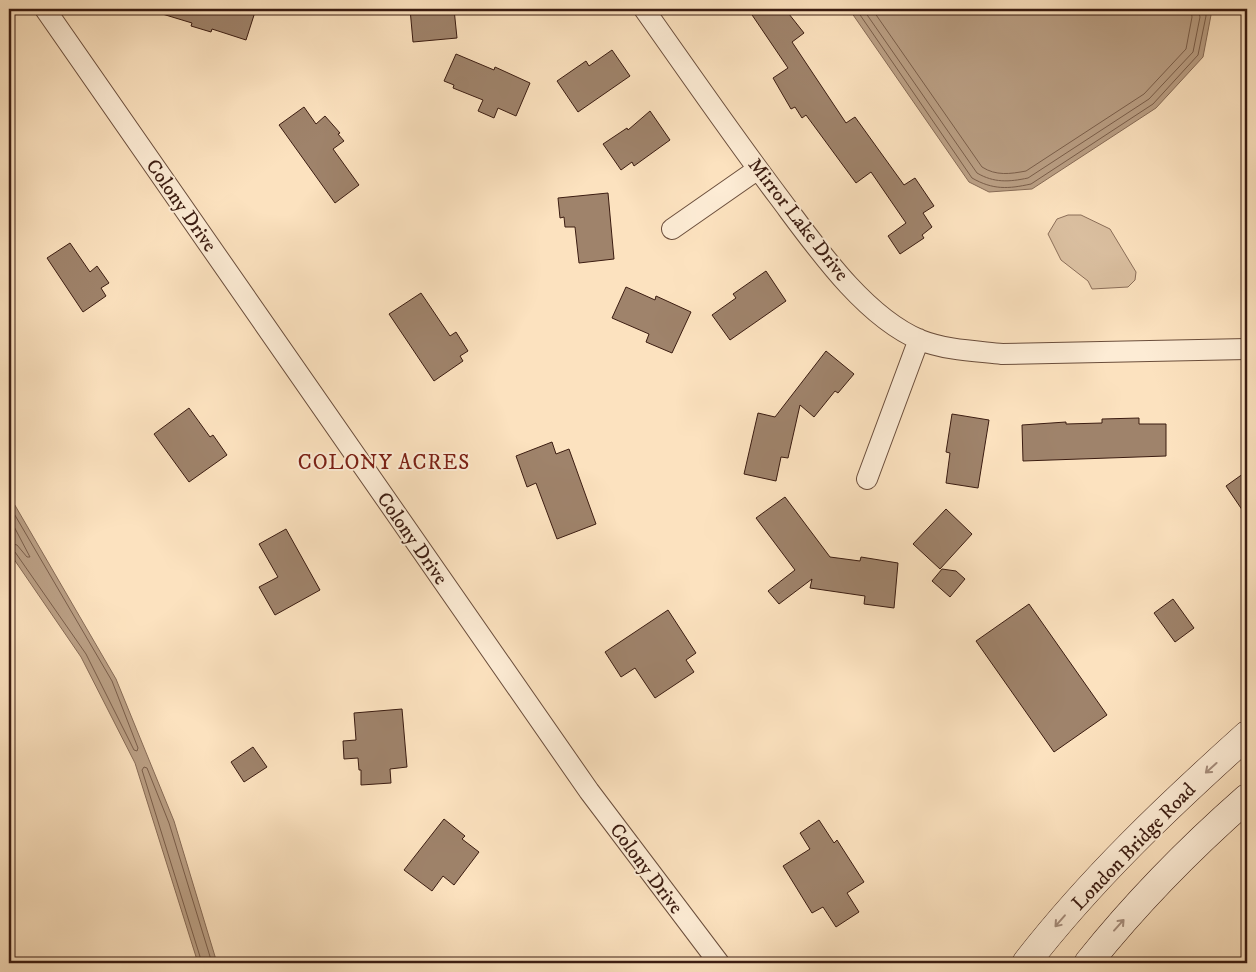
<svg xmlns="http://www.w3.org/2000/svg" width="1256" height="972" viewBox="0 0 1256 972" font-family="'IM FELL DW Pica',serif">
  <style>
    .green { fill: #dbc0a1; stroke: #8b6e59 }
    .water { fill: #ba9f84; stroke: #876b56 }
    .lines { fill: none; stroke-linecap: round; stroke-linejoin: round }
    .shore { stroke: #7a5e4a; stroke-width: 1 }
    .building { fill: #9f836b; stroke: #3b1c11 }
    .street-casing { stroke: #6b4e3c; stroke-width: 22 }
    .secondary-casing { stroke: #3b1c11; stroke-width: 29 }
    .street { stroke: #fdecd5; stroke-width: 20 }
    .secondary { stroke: #fdecd5; stroke-width: 28 }
    .oneway { stroke: #a68e7d }
    .labels { text-anchor: middle; stroke-width: 4; stroke-linejoin: round; paint-order: stroke }
    .street-label { font-size: 20px; fill: #3b1c11; stroke: #fdecd5 }
    .neighbourhood-label { font-size: 21px; letter-spacing: 1px; fill: #7a1f14; stroke: #fdecd5 }
  </style>
  <rect width="100%" height="100%" fill="#fce2bf"/>
  <filter id="stains"><feTurbulence type="fractalNoise" baseFrequency=".004" numOctaves="4"/><feColorMatrix values="0 0 0 0 .2 0 0 0 0 .09 0 0 0 0 .02 0 0 0 .5 -.17"/></filter>
  <radialGradient id="worn" r=".72"><stop offset=".6" stop-color="#630" stop-opacity="0"/><stop offset="1" stop-color="#630" stop-opacity=".3"/></radialGradient>
  <path class="green" d="M1068,215H1081L1110,229L1136,272L1135,280L1128,287L1092,289L1088,281L1061,260L1048,234L1057,219Z"/>
  <path class="water" d="M849,9H1209L1211,15L1203,57L1156,108L1032,189L989,192L969,182Z
    M9,495L116,679L174,821L217,963H198L135,763L81,657L9,552Z"/>
  <g class="lines">
    <path class="shore" d="M856,9L972,178C993,190 1008,189 1031,184L1153,104L1198,55L1206,16L1205,9
      M863,9L977,173C994,183 1009,182 1028,178L1149,99L1193,52L1200,17L1198,9
      M872,9L982,167C996,176 1010,174 1026,171L1144,94L1186,49L1192,17L1191,9
      M9,505L112,681L138,748L137,751L134,750L86,654L15,552L9,549
      M9,517L30,557H27L17,545L9,543
      M202,963L142,770L144,767L147,768L169,823L212,963"/>
  </g>
  <path class="building" d="M160,9H245L255,12L246,40L212,29L211,32L191,26L192,23L159,13Z
    M410,9H454L457,38L413,42Z
    M748,9H785L804,33L792,42L846,123L855,117L904,185L915,178L934,206L923,213L932,227L922,235L924,238L900,254L888,236L906,223L871,172L856,183L806,115L802,118L795,107L791,109L773,78L788,68Z
    M612,50L630,76L578,112L557,81L586,61L589,66Z
    M456,54L494,70L495,67L530,83L516,116L498,108L494,118L478,111L483,100L453,88L454,85L444,81Z
    M304,107L316,124L325,116L340,133L338,134L344,141L333,149L359,185L335,203L279,125Z
    M650,111L670,140L634,166L632,162L621,170L603,144L627,128L628,130Z
    M608,193L614,259L579,263L575,227H565L564,217L560,218L558,198Z
    M70,243L90,272L97,266L109,283L101,288L106,296L83,312L47,258Z
    M766,271L786,301L730,340L712,315L736,298L733,294Z
    M626,287L655,300L656,296L691,312L672,353L646,342L649,334L612,318Z
    M421,293L450,336L456,332L468,351L460,356L463,361L434,381L389,314Z
    M826,351L854,374L838,393L835,391L814,417L800,405L788,458L781,457L776,481L744,474L758,413L775,417Z
    M189,408L210,437L213,435L227,455L189,482L154,434Z
    M952,414L989,420L978,488L946,483L950,453L946,452Z
    M1139,418V424H1166V456L1023,461L1022,425L1066,422V424L1102,423V419Z
    M552,442L556,454L569,449L596,524L557,539L536,483L527,487L516,456Z
    M1247,471V517L1226,486Z
    M785,497L830,557L860,561L861,557L898,563L894,608L864,604L865,596L810,588L812,579L779,604L768,591L795,570L756,518Z
    M946,509L972,534L940,569L913,544Z
    M286,529L320,590L275,615L259,587L278,577L259,544Z
    M942,569L956,571L965,579L950,597L932,581Z
    M1173,599L1194,628L1175,642L1154,613Z
    M1029,604L1107,715L1054,752L976,641Z
    M668,610L696,653L686,660L694,672L655,698L635,668L621,677L605,652Z
    M402,709L407,767L390,769L391,783L361,785V770H359L358,758L344,759L343,741L356,740L354,713Z
    M253,747L267,767L244,782L231,762Z
    M444,819L465,836L462,839L479,852L454,885L443,876L432,891L404,870Z
    M819,820L834,843L837,840L864,882L847,893L859,912L836,927L823,907L812,913L783,866L810,849L800,833Z"/>
  <g class="lines">
    <defs>
      <path id="street" d="M45,9L589,791L719,963
        M644,9C688,71 732,135 778,196C814,244 863,316 920,340C945,350 975,351 1002,354L1247,349
        M672,229L758,169
        M867,479L919,339"/>
      <path id="secondary" d="M1026,963C1091,879 1168,806 1247,735
        M1088,963C1136,903 1190,848 1247,798"/>
    </defs>
    <use href="#street" class="street-casing"/>
    <use href="#secondary" class="secondary-casing"/>
    <use href="#street" class="street"/>
    <use href="#secondary" class="secondary"/>
  </g>
  <defs><path id="oneway-shaft" d="M-6 0H5M1.5-3L5.5 0L1.5 3" fill="none" stroke-width="1.6" stroke-linecap="round" stroke-linejoin="round" transform="scale(1.25)"/></defs>
  <g class="oneway">
    <use href="#oneway-shaft" transform="translate(1211 768) rotate(138)"/>
    <use href="#oneway-shaft" transform="translate(1060 921) rotate(131)"/>
    <use href="#oneway-shaft" transform="translate(1119 925) rotate(-48)"/>
  </g>
  <g class="labels">
    <g class="street-label">
      <text transform="translate(182 205) rotate(55)" y="7">Colony Drive</text>
      <text transform="translate(799 219) rotate(52)" y="7">Mirror Lake Drive</text>
      <text transform="translate(413 538) rotate(55)" y="7">Colony Drive</text>
      <text transform="translate(1133 846) rotate(-46)" y="7">London Bridge Road</text>
      <text transform="translate(647 868) rotate(53)" y="7">Colony Drive</text>
    </g>
    <g class="neighbourhood-label">
      <text x="384" y="469">COLONY ACRES</text>
    </g>
  </g>
  <rect width="1256" height="972" fill="none" stroke="#fce2bf" stroke-width="30"/>
  <rect x="10" y="10" width="1236" height="952" fill="none" stroke="#3b1c11" stroke-width="2.5"/>
  <rect x="15" y="15" width="1226" height="942" fill="none" stroke="#3b1c11"/>
  <rect width="100%" height="100%" filter="url(#stains)"/>
  <rect width="100%" height="100%" fill="url(#worn)"/>
</svg>
